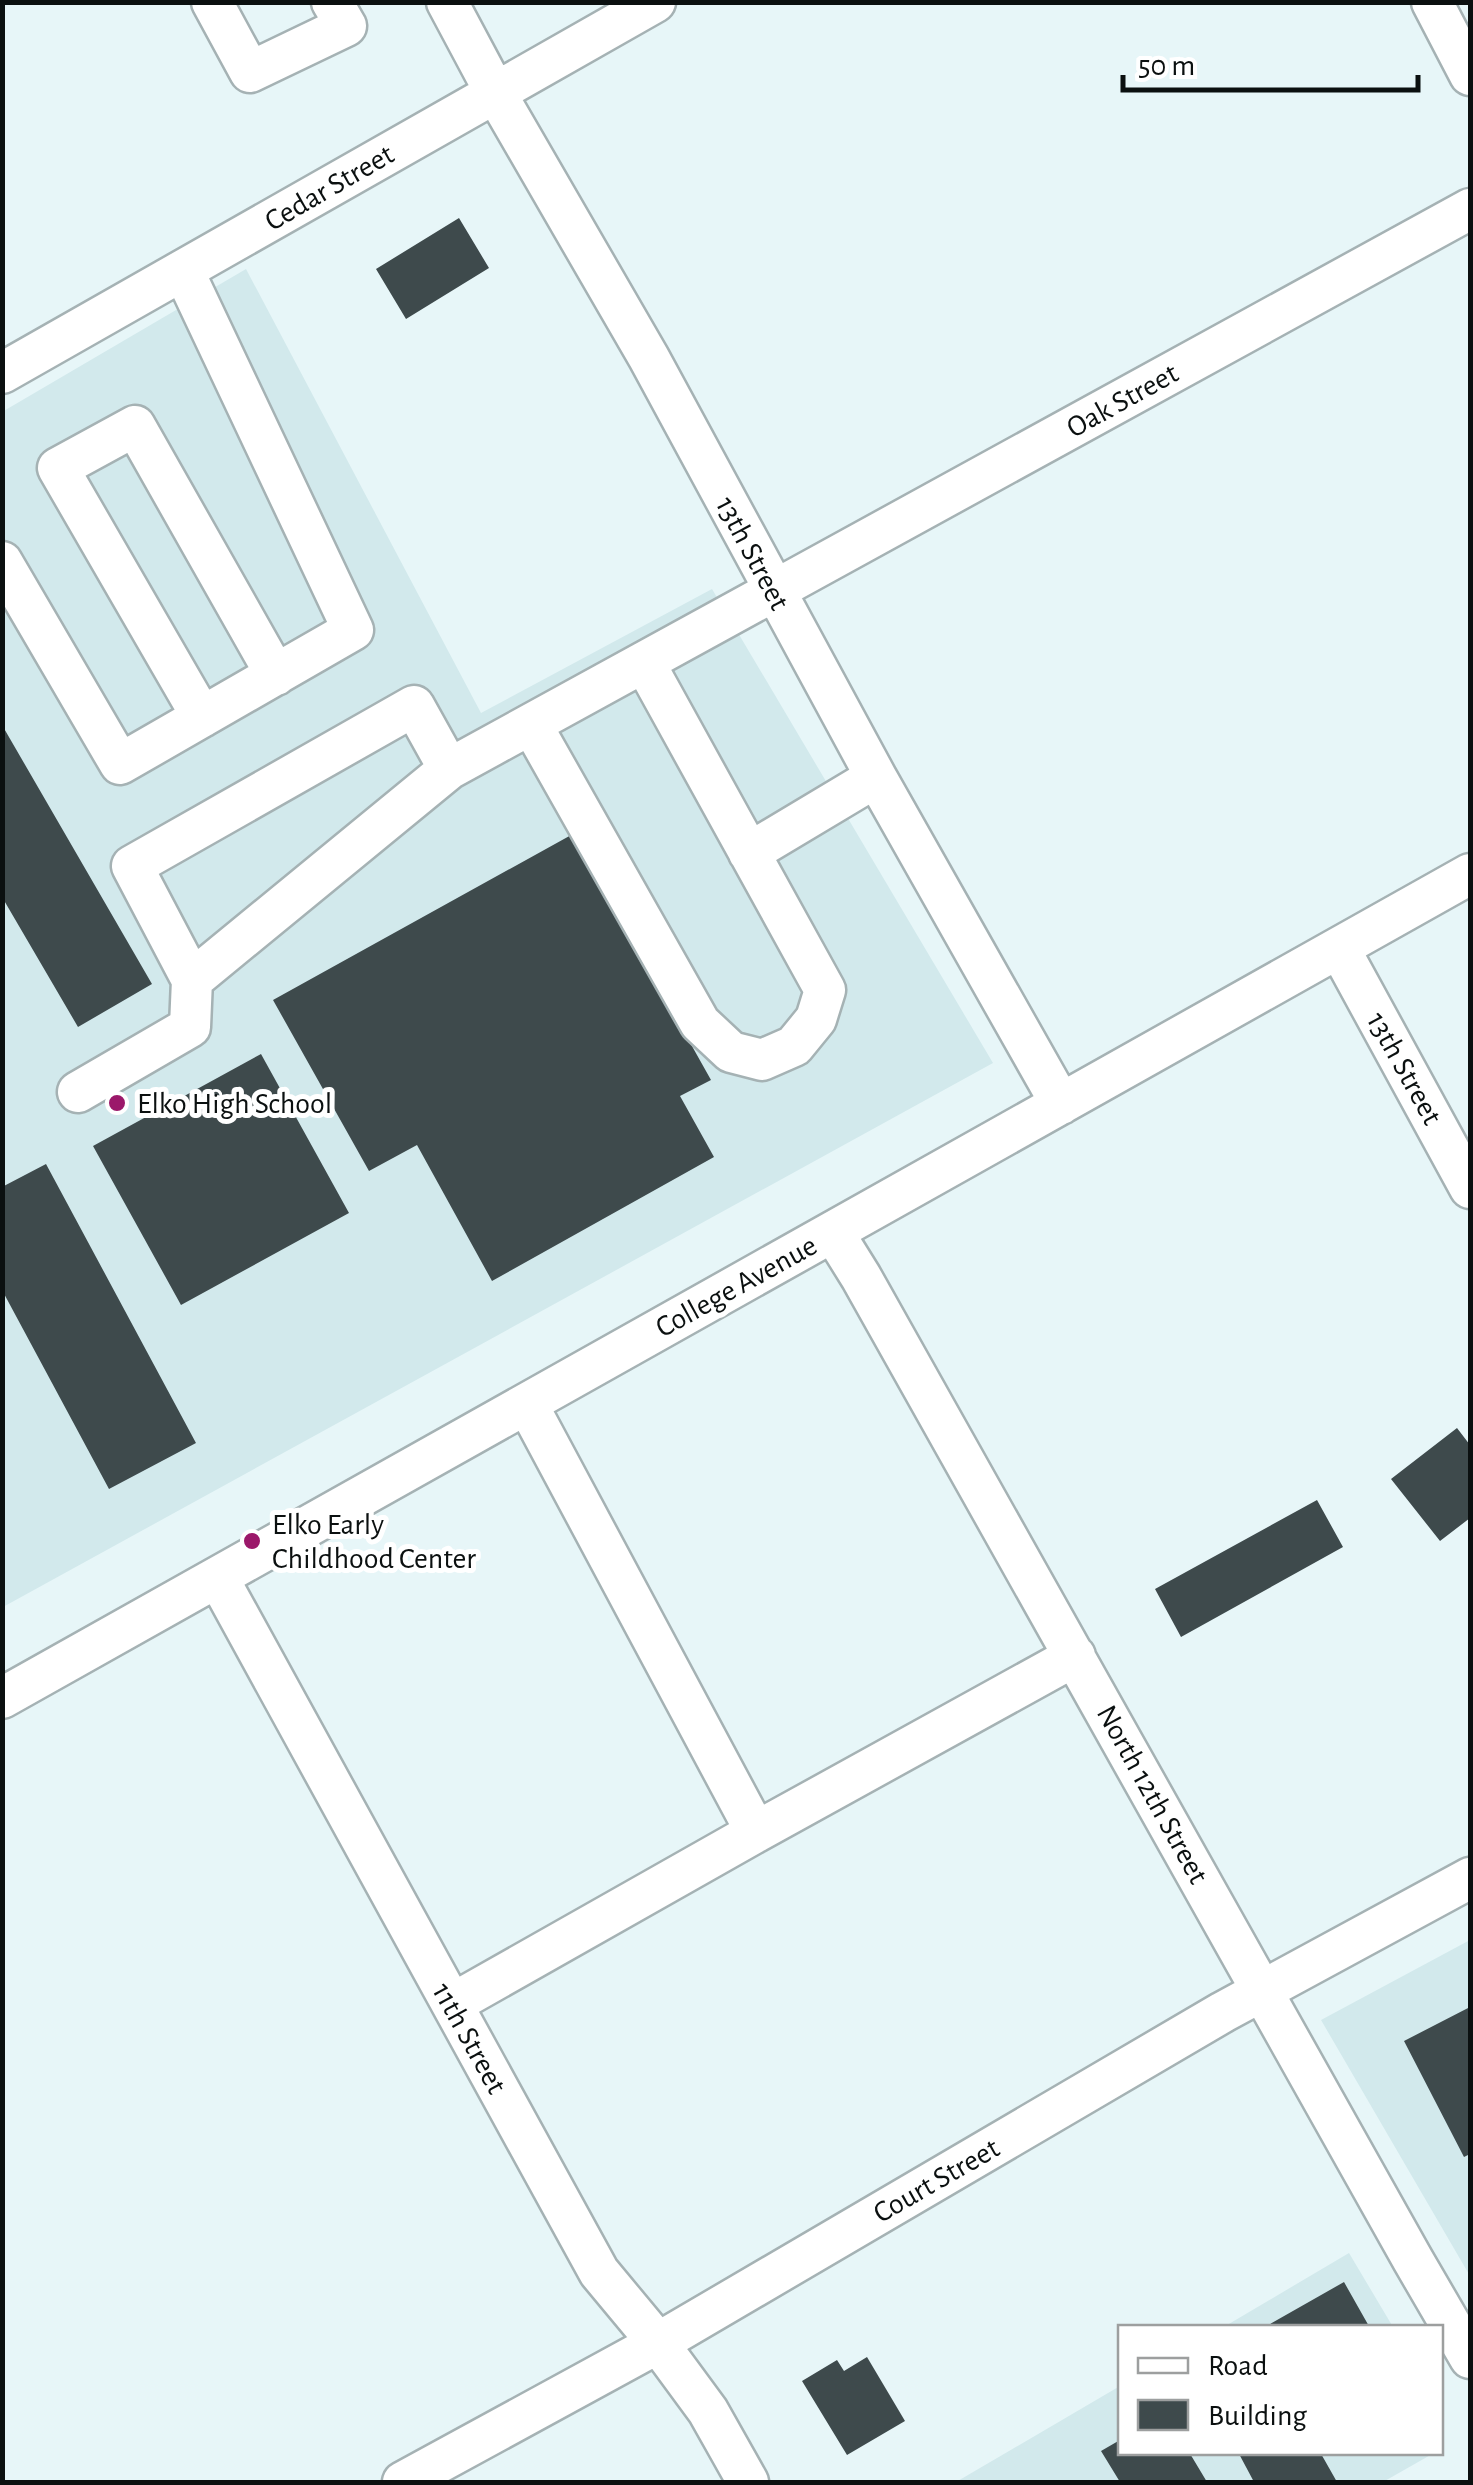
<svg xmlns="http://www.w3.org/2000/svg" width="1473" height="2485" viewBox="0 0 1473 2485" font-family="'Alegreya Sans',sans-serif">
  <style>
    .built { fill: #d2e9ec }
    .building { fill: #3e4a4c }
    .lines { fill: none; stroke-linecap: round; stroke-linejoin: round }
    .minor-casing { stroke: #a5b2b4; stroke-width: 45 }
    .minor { stroke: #fff; stroke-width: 40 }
    .poi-dot { fill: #9b186a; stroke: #fff; stroke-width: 4 }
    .labels { text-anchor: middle; stroke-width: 10; stroke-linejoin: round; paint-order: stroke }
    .street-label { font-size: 30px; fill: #0b1010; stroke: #fff }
    .poi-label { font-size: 30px; fill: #0b1010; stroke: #fff; text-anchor: start }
  </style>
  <rect width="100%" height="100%" fill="#e7f6f8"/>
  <path class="built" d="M246,269L481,713L712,589L993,1063L3,1607L2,412Z
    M1470,1940V2276L1321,2020Z
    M1349,2253L1393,2327L1222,2328Z
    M1120,2386V2452L1434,2453L1383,2482H956Z"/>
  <path class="building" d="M459,218L489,268L406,319L376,269Z
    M2,725L152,984L78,1027L2,897Z
    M573,834L711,1080L680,1096L714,1157L492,1281L417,1145L369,1171L273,1000Z
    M261,1054L349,1213L181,1305L93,1146Z
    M46,1164L196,1443L109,1489L2,1290V1187Z
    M1457,1428L1470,1445V1518L1440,1541L1391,1479Z
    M1317,1500L1343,1547L1181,1637L1155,1589Z
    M1470,2007V2154L1464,2157L1404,2041Z
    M1344,2282L1370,2328H1263Z
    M867,2357L905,2421L847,2455L802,2381L837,2360L844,2371Z
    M1120,2440V2452H1189L1207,2482H1120L1101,2451Z
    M1238,2452H1320L1337,2482H1254Z"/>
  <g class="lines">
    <defs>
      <path id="minor" d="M212,2L250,72L346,26L332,2
        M447,2L495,92L649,358L876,777L1061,1104
        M1432,2L1470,75
        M2,373L655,2
        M2,562L120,764L353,630L183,270
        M202,717L58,468L135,426L276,675
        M531,724L700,1023L731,1052L762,1060L794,1046L816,1019L825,990L644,662
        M449,769L192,980L132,866L414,706L449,769L1470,209
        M749,853L876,777
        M1339,948L1470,1188
        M78,1092L190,1027L192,980
        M833,1232L861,1277L1413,2260L1470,2358
        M218,1578L599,2272L658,2343L708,2411L748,2482
        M2,1698L1470,874
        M756,1832L1075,1656
        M452,2004L756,1832L527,1404
        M403,2482L658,2343L1223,2012L1470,1878"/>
    </defs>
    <use href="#minor" class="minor-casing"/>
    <use href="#minor" class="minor"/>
  </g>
  <g class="poi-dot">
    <circle cx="117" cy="1103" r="10"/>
    <circle cx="252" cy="1541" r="10"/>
  </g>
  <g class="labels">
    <g class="street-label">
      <text transform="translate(329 187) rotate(-30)" y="10">Cedar Street</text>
      <text transform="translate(1122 400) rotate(-29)" y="10">Oak Street</text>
      <text transform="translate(753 553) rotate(62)" y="10">13th Street</text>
      <text transform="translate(1405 1068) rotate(61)" y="10">13th Street</text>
      <text transform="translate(736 1286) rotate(-29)" y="10">College Avenue</text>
      <text transform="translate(1153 1794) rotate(61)" y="10">North 12th Street</text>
      <text transform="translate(470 2038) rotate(61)" y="10">11th Street</text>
      <text transform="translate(936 2180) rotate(-30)" y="10">Court Street</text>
    </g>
    <g class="poi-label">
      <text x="137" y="1113">Elko High School</text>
      <text x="272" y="1534">Elko Early<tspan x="272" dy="34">Childhood Center</tspan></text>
    </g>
  </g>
  <rect width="1473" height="2485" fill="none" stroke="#0b1010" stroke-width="10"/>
  <rect x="1118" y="2325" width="325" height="130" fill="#ffffff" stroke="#9d9f9f" stroke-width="2.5"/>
  <rect x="1138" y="2358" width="50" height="15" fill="#ffffff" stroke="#9d9f9f" stroke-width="2.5"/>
  <text x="1208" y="2375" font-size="30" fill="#0b1010">Road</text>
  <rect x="1138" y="2400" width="50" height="30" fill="#3e4a4c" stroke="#9d9f9f" stroke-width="2.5"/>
  <text x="1208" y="2425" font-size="30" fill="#0b1010">Building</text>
  <path d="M1123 75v15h295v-15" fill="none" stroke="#0b1010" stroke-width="5"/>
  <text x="1138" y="75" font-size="30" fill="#0b1010" stroke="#ffffff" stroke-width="8" paint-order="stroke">50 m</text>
</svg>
